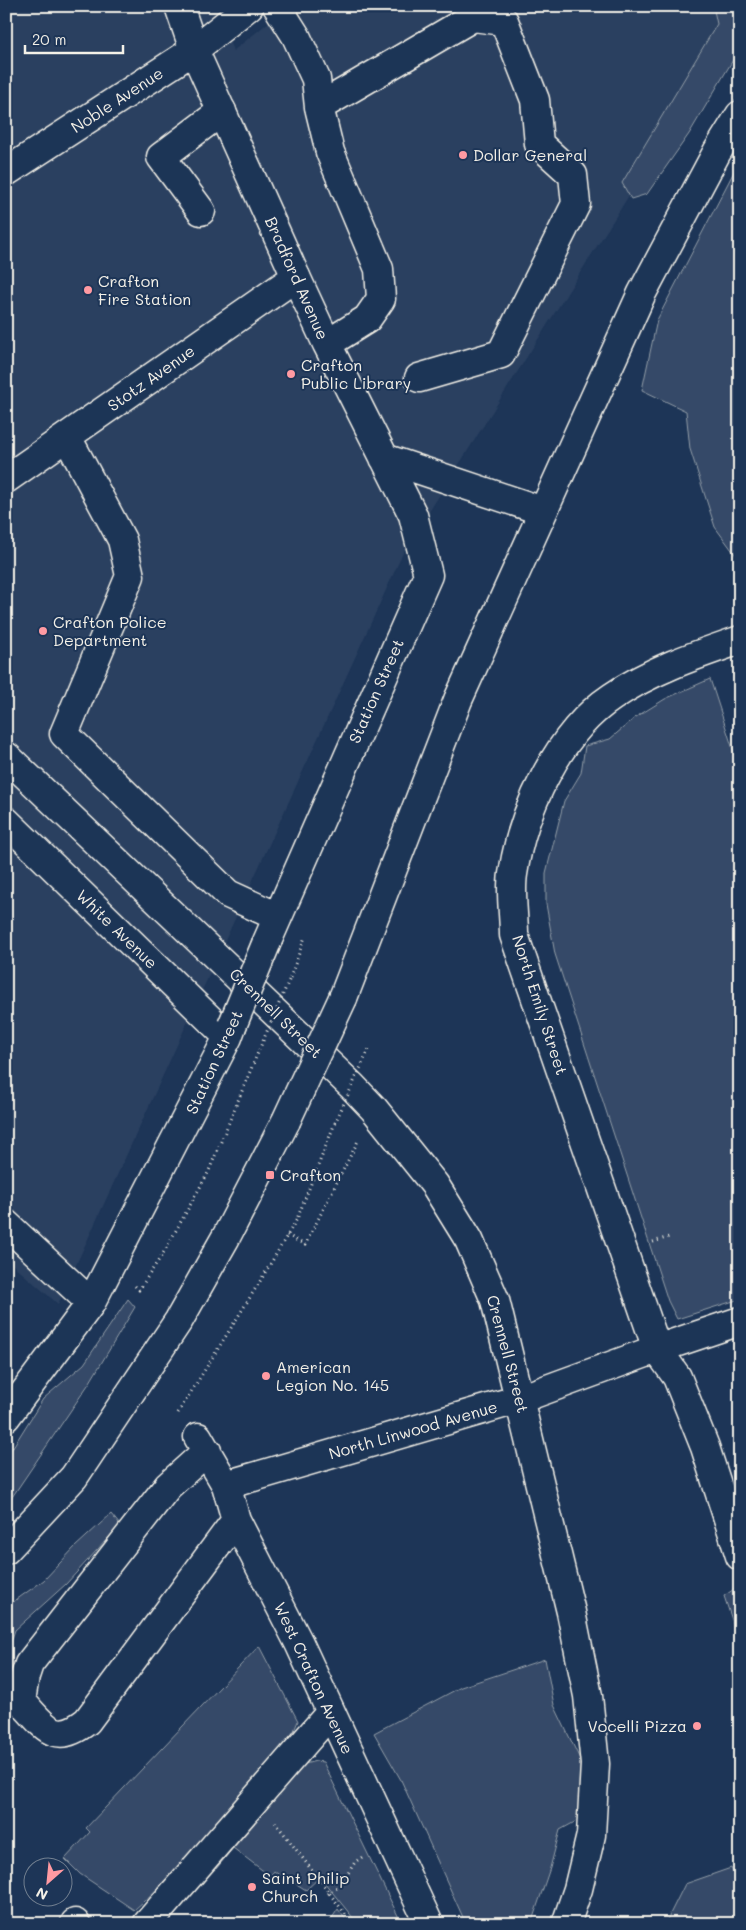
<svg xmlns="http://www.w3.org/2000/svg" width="746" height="1930" viewBox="0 0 746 1930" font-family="Mali,sans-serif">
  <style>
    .built { fill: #2a4060 }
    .green { fill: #354a67; stroke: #949ea8 }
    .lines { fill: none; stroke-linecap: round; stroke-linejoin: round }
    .minor-casing { stroke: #f4f1e8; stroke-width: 31 }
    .major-casing { stroke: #f4f1e8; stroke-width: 31 }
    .path { stroke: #f4f1e8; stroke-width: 3; stroke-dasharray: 1 4; stroke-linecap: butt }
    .minor { stroke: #1d3557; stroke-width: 28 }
    .major { stroke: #1d3557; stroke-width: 28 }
    .minor-bridge-casing { stroke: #f4f1e8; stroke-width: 31; stroke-linecap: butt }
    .path-bridge { stroke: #f4f1e8; stroke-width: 3; stroke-dasharray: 1 4; stroke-linecap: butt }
    .minor-bridge { stroke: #1d3557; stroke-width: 28 }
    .poi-dot { fill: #ff9aa2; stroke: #1d3557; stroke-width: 2 }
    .labels { text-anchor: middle; stroke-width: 4; stroke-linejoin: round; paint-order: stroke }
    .street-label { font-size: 16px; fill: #f4f1e8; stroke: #1d3557 }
    .poi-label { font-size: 16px; fill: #f4f1e8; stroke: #1d3557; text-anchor: start }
  </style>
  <rect width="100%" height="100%" fill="#1d3557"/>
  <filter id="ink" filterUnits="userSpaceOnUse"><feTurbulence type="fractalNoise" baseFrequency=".02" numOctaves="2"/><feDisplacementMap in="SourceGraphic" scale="10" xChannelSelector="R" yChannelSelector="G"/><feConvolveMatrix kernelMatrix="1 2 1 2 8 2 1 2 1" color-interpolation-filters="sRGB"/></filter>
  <g filter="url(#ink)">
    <path class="built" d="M6,6H216L233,51L289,6H724L738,23L403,553L58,1304L6,1259Z"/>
    <path class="green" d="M713,6H740V48L689,134L647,194L631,199L622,183L717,24Z
      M740,160V325L735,327L740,364V561L715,527L690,449L686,411L642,390L657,320Z
      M710,679L740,771V1299L677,1319L668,1301L555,954L546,904V873L564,801L581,773L585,746L610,739L636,717L665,699Z
      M128,1299L135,1307L90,1382L6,1506V1458L43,1399L84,1364Z
      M111,1514L120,1525L66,1584L15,1630L6,1656V1607L44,1580L75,1547Z
      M740,1585V1644L724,1596Z
      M259,1646L298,1721L286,1750L153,1893L134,1910L80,1874L65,1859L90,1832L86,1828Z
      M545,1659L554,1705L588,1776L582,1818L560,1830L550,1868L531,1924H466L401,1780L374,1733L461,1687Z
      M316,1761L323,1762L402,1924H358L320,1877L306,1890L287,1878L283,1883L279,1881L282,1877L274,1871L270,1876L233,1848L216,1869L212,1866L301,1765Z
      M731,1868L740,1885V1924H665L685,1884Z
      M338,1909L349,1924H328Z"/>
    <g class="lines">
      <defs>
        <path id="minor" d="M277,6L296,36L316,79L319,107
          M201,211L161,157L222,111
          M327,344L367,319L381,299L379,269L330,152L319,107L473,17L504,21L535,100L539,144L573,175L576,204L501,354L419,378
          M67,437L122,540L130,576L64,734L228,894L278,917
          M384,458L543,511
          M740,640C696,655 651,670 612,697C558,733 522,811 513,874C510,893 514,915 514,935L657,1349L677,1377L705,1447L740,1556
          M6,821L228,1037
          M266,944L428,575L413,515L327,344L296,277
          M343,998L458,700L642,293L717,152L740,115
          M6,1224L91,1303
          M6,1417L91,1303L228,1037L232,1026
          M198,1437L226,1485L236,1520L299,1643L429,1924
          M207,1451L168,1486L29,1664L25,1676L21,1701C44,1725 54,1747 87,1721L236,1520
          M226,1485L520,1399L657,1349L740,1321
          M6,1550L74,1477L179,1320L226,1237L286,1121
          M75,1923L76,1924
          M147,1924L331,1712"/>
        <path id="major" d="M6,172L194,50L249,6
          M6,479L296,277L194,50L179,6
          M6,756L352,1086L374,1109L435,1185L469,1240L495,1300L571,1612L588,1696L595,1764L591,1835L578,1889L566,1924"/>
      </defs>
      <use href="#minor" class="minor-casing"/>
      <use href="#major" class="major-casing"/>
      <path class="path" d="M290,978L305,937
        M287,1235L305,1245L359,1139
        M653,1242L669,1237
        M135,1286L139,1290L164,1252L208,1173L259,1050
        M178,1413L262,1278L297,1219L335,1123
        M275,1822L353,1924
        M328,1894L342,1883L355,1862L365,1855"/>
      <use href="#minor" class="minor"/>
      <use href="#major" class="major"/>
      <defs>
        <path id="minor-bridge" d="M232,1026L266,944
          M286,1121L343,998"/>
      </defs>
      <use href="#minor-bridge" class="minor-bridge-casing"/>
      <path class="path-bridge" d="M259,1050L290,978
        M335,1123L370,1047"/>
      <use href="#minor-bridge" class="minor-bridge"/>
    </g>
  </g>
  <g class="poi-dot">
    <circle cx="463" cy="155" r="5"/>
    <circle cx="88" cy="290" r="5"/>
    <circle cx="291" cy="374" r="5"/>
    <circle cx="43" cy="631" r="5"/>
    <rect x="265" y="1170" width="10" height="10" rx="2.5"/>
    <circle cx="266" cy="1376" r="5"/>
    <circle cx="697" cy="1726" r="5"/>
    <circle cx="252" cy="1887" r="5"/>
  </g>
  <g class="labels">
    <g class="street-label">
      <text transform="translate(117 100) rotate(-33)" y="6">Noble Avenue</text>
      <text transform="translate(297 278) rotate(66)" y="6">Bradford Avenue</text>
      <text transform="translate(151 378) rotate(-35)" y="6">Stotz Avenue</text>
      <text transform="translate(376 691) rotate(-66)" y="6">Station Street</text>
      <text transform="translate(117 929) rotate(44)" y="6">White Avenue</text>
      <text transform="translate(540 1005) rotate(72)" y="6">North Emily Street</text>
      <text transform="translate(276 1013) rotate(44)" y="6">Crennell Street</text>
      <text transform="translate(214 1062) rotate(-65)" y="6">Station Street</text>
      <text transform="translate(508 1354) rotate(75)" y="6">Crennell Street</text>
      <text transform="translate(413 1430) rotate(-16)" y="6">North Linwood Avenue</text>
      <text transform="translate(314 1678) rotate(65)" y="6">West Crafton Avenue</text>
    </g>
    <g class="poi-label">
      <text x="473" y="161">Dollar General</text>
      <text x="98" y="287">Crafton<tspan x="98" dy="18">Fire Station</tspan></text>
      <text x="301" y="371">Crafton<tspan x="301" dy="18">Public Library</tspan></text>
      <text x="53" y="628">Crafton Police<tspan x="53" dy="18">Department</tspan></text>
      <text x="280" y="1181">Crafton</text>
      <text x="276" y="1373">American<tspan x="276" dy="18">Legion No. 145</tspan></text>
      <text x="687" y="1732" text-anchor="end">Vocelli Pizza</text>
      <text x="262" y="1884">Saint Philip<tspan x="262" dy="18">Church</tspan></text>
    </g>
  </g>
  <rect width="746" height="1930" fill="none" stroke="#1d3557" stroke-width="25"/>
  <rect x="12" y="12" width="721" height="1905" fill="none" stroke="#f4f1e8" stroke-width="2" filter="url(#ink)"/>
  <g transform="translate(48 1882) rotate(207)"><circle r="24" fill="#1d3557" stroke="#738091"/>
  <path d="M0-4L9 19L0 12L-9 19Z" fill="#ff9aa2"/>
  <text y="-8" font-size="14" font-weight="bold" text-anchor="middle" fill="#f4f1e8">N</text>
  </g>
  <path d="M25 45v8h98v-8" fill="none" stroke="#f4f1e8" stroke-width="2.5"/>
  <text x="32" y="45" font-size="15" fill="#f4f1e8" stroke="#1d3557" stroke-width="4" paint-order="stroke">20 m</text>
</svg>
